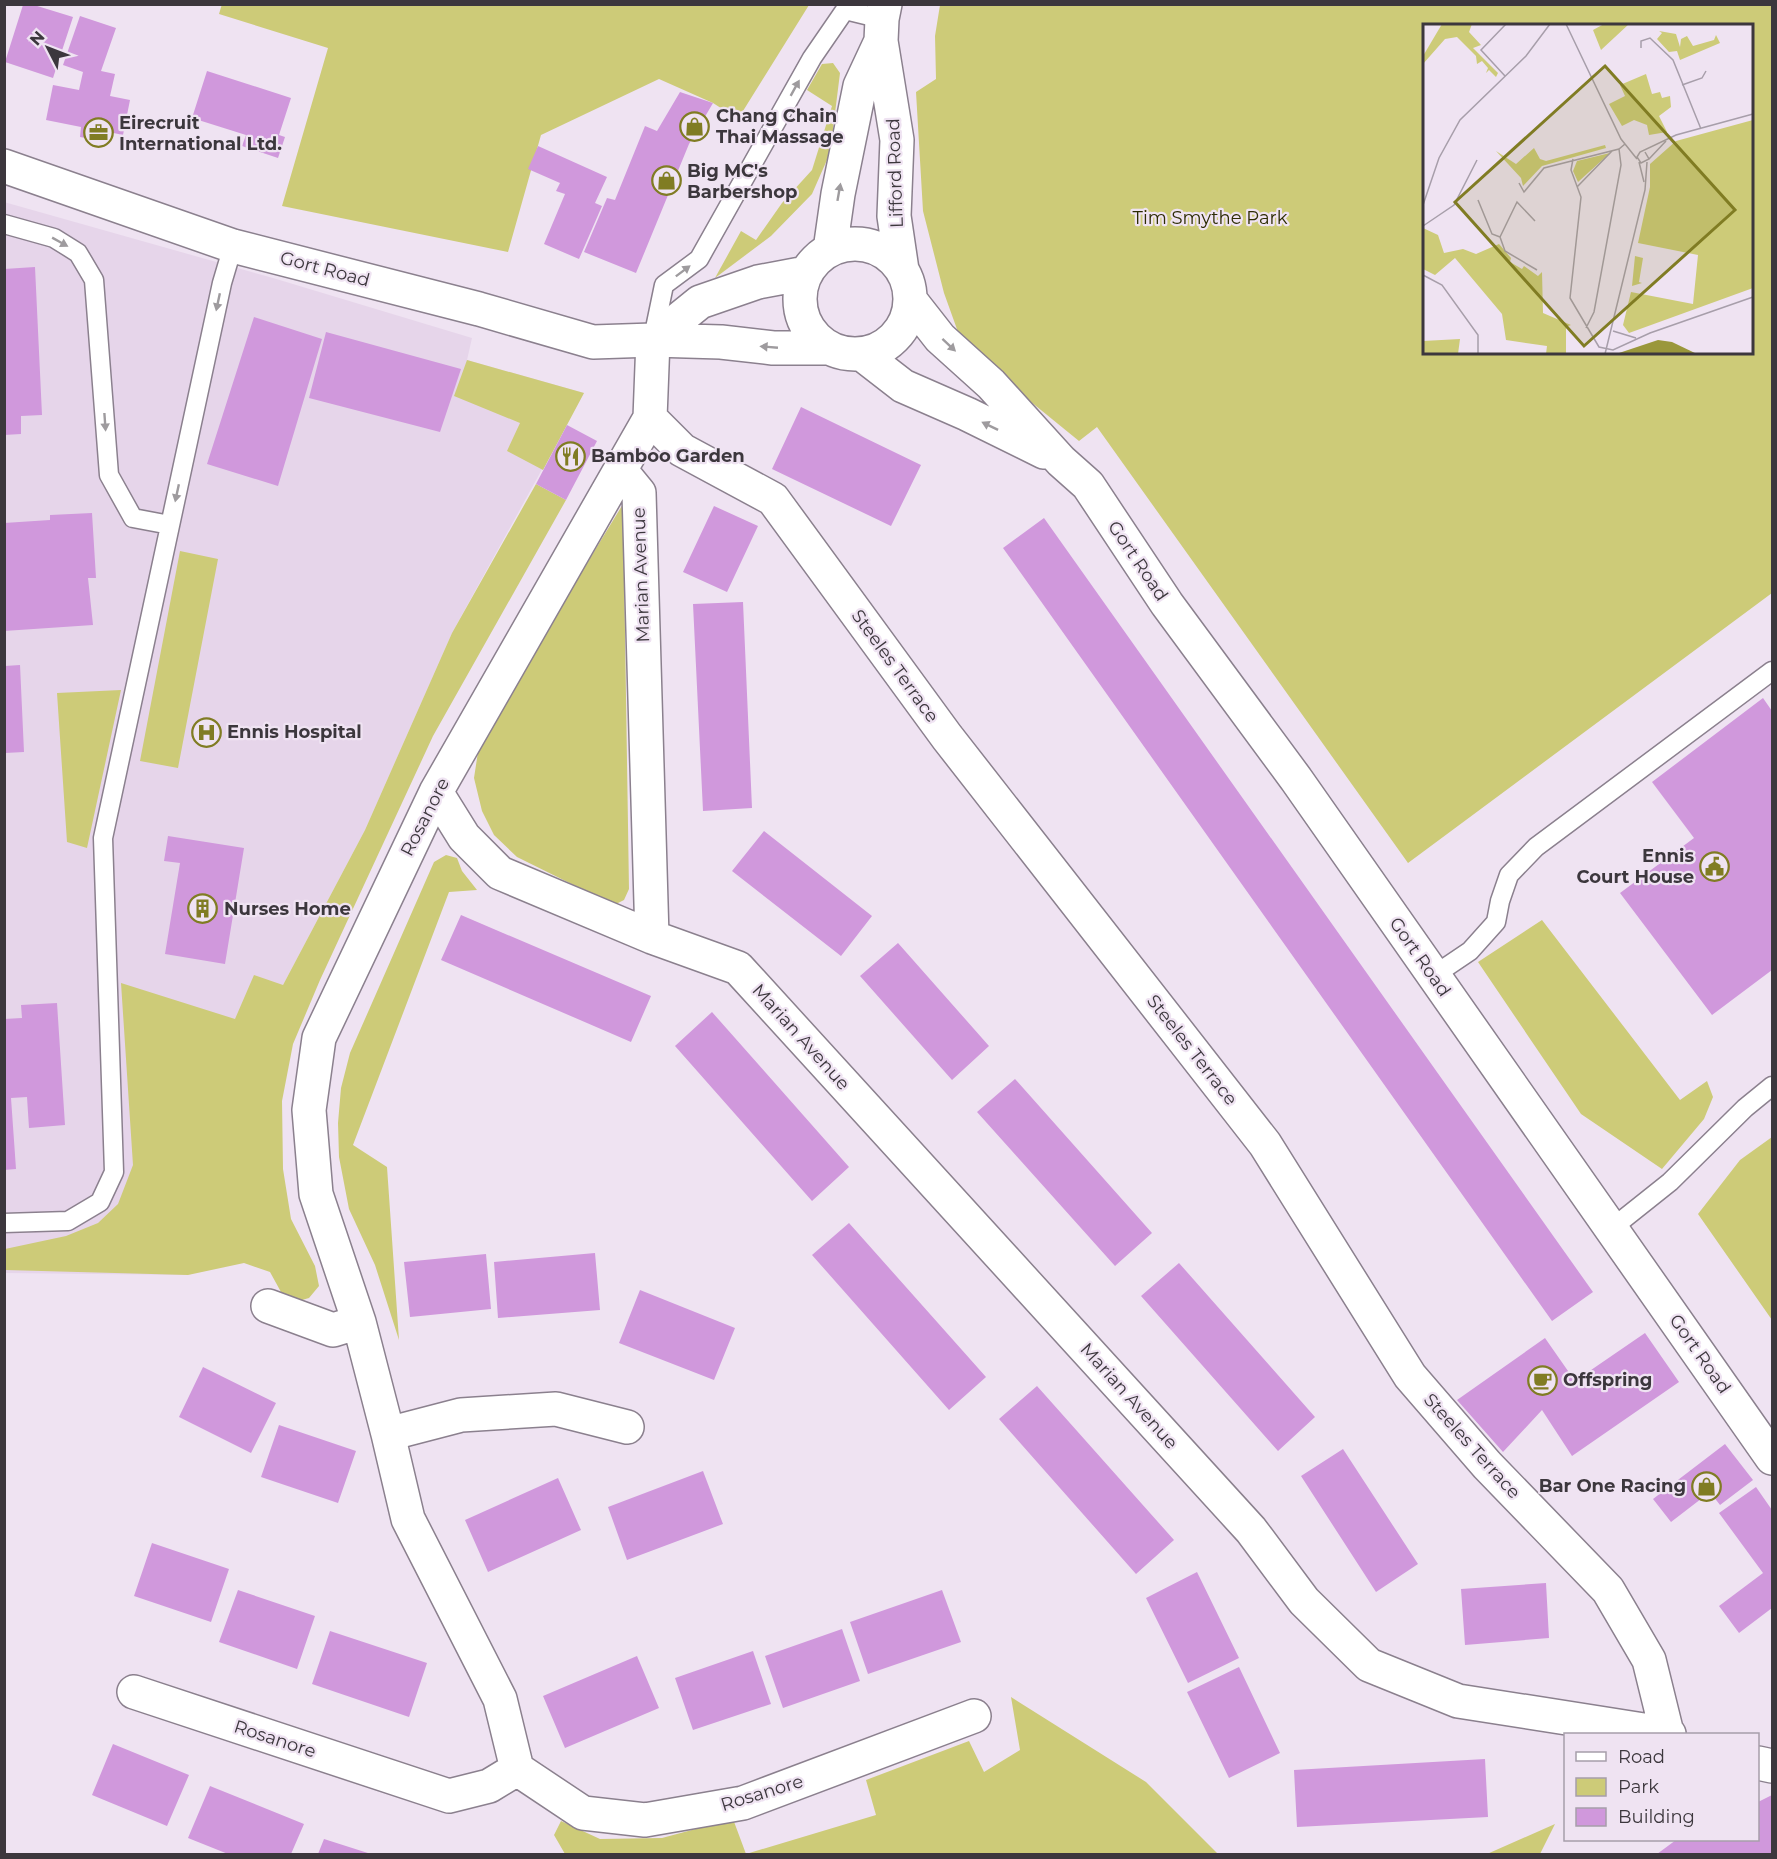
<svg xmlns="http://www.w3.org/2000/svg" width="1777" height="1859" viewBox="0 0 1777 1859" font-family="Montserrat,sans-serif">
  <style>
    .built { fill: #e6d5ea }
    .green { fill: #cdcb78; fill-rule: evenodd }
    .building { fill: #d098dc }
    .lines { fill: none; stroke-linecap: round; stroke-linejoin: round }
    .lane-casing { stroke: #8b808e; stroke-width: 21 }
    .street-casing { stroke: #8b808e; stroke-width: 36 }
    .secondary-casing { stroke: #8b808e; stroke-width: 36 }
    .lane { stroke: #fff; stroke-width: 18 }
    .street { stroke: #fff; stroke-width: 33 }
    .secondary { stroke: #fff; stroke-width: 33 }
    .oneway { fill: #9e9b9e }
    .labels { text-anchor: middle; stroke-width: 4.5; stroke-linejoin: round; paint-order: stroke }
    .poi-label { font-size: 18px; font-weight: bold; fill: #3c373d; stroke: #efe3f2; text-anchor: start }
    .street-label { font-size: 18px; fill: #3c373d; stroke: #efe3f2 }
    .park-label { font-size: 18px; fill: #2c2b03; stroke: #efe3f2 }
    .inset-road { fill: none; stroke: #a79eaa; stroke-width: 1.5 }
    .view { fill: #807c23; fill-opacity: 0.15; stroke: #807c23; stroke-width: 3 }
    .inset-edge { fill: none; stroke: #3c373d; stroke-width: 3 }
  </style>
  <rect width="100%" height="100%" fill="#efe3f2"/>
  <path class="built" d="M4,202L273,278L472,338L467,360L584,393L452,633L365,830L283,985L188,1275L5,1273Z"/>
  <path class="green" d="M222,4L809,5L738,119L713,103L659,79L541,135L508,252L282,206L328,48L219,14Z
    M940,5H1772V593L1408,863L1097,427L1079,441L982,362L958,332L944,293L923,211L916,92L936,79L935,36ZM1424,26H1752V352H1424Z
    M833,63L840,73L830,153L812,194L771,236L715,278L741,231L756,240L782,203L812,170L832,106L807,90L822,64Z
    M467,360L584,393L543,470L507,451L520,423L454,396Z
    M536,484L566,500L433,736L320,980L293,1044L282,1101L283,1169L291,1219L315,1266L319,1286L309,1298L295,1302L281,1292L270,1272L244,1263L188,1275L5,1270V1249L66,1236L98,1223L118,1204L133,1165L121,983L235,1019L254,975L283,985L365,830L452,633Z
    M623,504L629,889L624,900L614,905L517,857L494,835L482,811L474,778L480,739Z
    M180,551L218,559L178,768L140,761Z
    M121,690L87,848L67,842L57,693Z
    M446,855L457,858L462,871L477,890L449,892L353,1145L387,1167L399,1340L375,1265L349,1209L339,1157L338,1123L341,1088L350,1053L434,862Z
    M1542,920L1680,1100L1707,1081L1713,1097L1704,1119L1662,1169L1581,1114L1478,962Z
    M1772,1137V1320L1698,1214L1740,1160Z
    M1011,1697L1146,1782L1218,1854H565L554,1835L561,1821L600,1839L662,1838L733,1819L746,1854L876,1815L866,1780L969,1741L984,1772L1020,1750Z
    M1555,1824L1540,1854H1487Z"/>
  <path class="building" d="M23,5H34L73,17L53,78L5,62Z
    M80,16L116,28L101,71L115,74L110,96L130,100L123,135L104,131L102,141L80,137L81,127L46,120L53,85L79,90L83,72L63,65Z
    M207,71L291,98L279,135L285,137L278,158L242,146L246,135L192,118Z
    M680,92L713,103L689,144L636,273L584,252L607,198L615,200L645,126L657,131Z
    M538,146L607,177L595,203L602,206L579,259L544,244L565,194L556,191L560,183L528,169Z
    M35,267L42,415L21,416V434L4,435V269Z
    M254,317L322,339L278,486L207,464Z
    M326,332L461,369L440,432L309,398Z
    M801,407L921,465L891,526L772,469Z
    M567,425L597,441L566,500L536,484Z
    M714,506L758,526L727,592L683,572Z
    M92,513L96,578H88L93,625L4,631V523L50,520V515Z
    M1044,518L1593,1292L1552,1321L1003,548Z
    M743,602L752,808L703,811L693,604Z
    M20,665L24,752L5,753V666Z
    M1763,698L1772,711V970L1712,1015L1620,893L1694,838L1652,782Z
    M764,831L872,916L841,956L732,871Z
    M168,836L244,848L225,964L165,954L180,863L164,861Z
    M461,915L651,996L631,1042L441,960Z
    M898,943L989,1046L952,1080L860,976Z
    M57,1003L65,1125L29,1128L27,1097L11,1098L16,1169L4,1170V1019L22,1018L21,1005Z
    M712,1012L849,1167L812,1201L675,1046Z
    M1015,1079L1152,1233L1115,1266L977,1112Z
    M849,1223L986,1377L949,1410L812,1255Z
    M595,1253L600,1310L498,1318L494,1262Z
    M486,1254L491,1309L410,1317L404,1262Z
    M1179,1263L1315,1417L1278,1451L1141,1296Z
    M640,1290L735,1328L714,1380L619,1343Z
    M1645,1333L1679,1382L1572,1456L1542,1410L1503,1452L1457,1400L1545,1338L1575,1381Z
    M203,1367L276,1403L251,1453L179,1417Z
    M1037,1386L1174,1540L1136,1574L999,1419Z
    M279,1425L356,1451L338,1503L261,1477Z
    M1725,1444L1753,1480L1720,1505L1710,1492L1671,1522L1653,1499Z
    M1343,1449L1418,1564L1376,1592L1301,1476Z
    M703,1471L723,1524L627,1560L608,1507Z
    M558,1478L581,1530L488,1572L465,1520Z
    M1756,1487L1772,1510V1608L1739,1633L1719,1606L1763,1573L1719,1513Z
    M152,1543L229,1569L211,1622L134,1596Z
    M1197,1572L1239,1658L1188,1683L1146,1598Z
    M1546,1583L1549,1638L1465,1645L1461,1589Z
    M238,1590L315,1616L297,1669L219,1642Z
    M942,1590L961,1642L868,1674L850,1622Z
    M842,1629L860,1681L783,1708L765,1656Z
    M330,1631L427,1663L409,1717L312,1684Z
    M753,1651L771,1704L693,1730L675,1678Z
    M637,1656L659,1708L565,1748L543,1696Z
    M1239,1667L1280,1753L1229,1778L1187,1692Z
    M113,1744L189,1775L167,1826L92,1795Z
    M1485,1759L1488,1817L1297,1827L1294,1770Z
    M210,1786L304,1824L291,1854H228L188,1838Z
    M1772,1795V1854H1657L1676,1840H1758V1802Z
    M324,1839L371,1854H318Z"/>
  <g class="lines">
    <defs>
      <path id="lane" d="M4,224L54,238L78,253L94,280L109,475L133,518L170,525
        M653,338L664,285L699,259L812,58L845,10L882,19
        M1433,976L1470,951L1496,922L1500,901L1509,875L1536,847L1772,671
        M4,1223L68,1221L100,1202L114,1172L103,838L222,283L233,246
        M1611,1229L1670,1182L1745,1108L1772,1086"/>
      <path id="street" d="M650,418L682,450L773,499L947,737L1265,1144L1410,1376L1487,1465L1608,1590L1649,1660L1667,1733
        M621,471L639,493L652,937
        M436,792L464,837L500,873L652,937L738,968L1251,1530L1304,1601L1369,1665L1458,1701L1669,1734
        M268,1306L333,1330L359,1322L316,1194L309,1110L319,1038L436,792L650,418L653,340
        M359,1322L388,1434
        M627,1427L556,1409L461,1415L388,1434L408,1519L500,1699L517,1769L583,1813L645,1820L743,1803L974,1716
        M134,1692L449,1796L489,1786L517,1769
        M1758,1763L1772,1766"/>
      <path id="secondary" d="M885,4L882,19L881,41L897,140L894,216L902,270
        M4,166L233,246L479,309L593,342L653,340L721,342L773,348H827
        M800 299a55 55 0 1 1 110 0a55 55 0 1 1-110 0Z
        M830,250L838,194L860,86L881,41
        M911,301L940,338L991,384L1061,461L1088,485L1167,604L1296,779L1772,1458
        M653,340L700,302L758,282L806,273
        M863,355L903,386L967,414L1044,452"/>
    </defs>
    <use href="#lane" class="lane-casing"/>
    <use href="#street" class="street-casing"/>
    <use href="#secondary" class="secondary-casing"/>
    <use href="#lane" class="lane"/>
    <use href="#street" class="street"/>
    <use href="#secondary" class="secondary"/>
  </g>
  <defs><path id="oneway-solid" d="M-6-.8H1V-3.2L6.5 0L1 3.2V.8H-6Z" transform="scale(1.5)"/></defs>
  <g class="oneway">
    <use href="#oneway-solid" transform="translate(795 88) rotate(-61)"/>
    <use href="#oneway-solid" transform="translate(839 192) rotate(-80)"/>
    <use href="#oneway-solid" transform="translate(60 242) rotate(29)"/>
    <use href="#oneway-solid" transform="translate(683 271) rotate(-37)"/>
    <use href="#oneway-solid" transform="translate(218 302) rotate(102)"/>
    <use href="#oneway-solid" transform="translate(949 345) rotate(43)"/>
    <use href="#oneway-solid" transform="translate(769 347) rotate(-175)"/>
    <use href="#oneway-solid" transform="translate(105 422) rotate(86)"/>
    <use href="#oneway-solid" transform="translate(990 426) rotate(-154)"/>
    <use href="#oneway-solid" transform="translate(177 493) rotate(102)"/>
  </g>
  <defs>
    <symbol id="shop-ring" viewBox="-11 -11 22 22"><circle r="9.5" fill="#efe3f2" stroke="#807c23" stroke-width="1.5"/><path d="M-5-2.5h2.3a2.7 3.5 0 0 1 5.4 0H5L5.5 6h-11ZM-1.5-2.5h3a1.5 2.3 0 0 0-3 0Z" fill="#807c23"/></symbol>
    <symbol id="office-ring" viewBox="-11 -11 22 22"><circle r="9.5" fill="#efe3f2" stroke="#807c23" stroke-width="1.5"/><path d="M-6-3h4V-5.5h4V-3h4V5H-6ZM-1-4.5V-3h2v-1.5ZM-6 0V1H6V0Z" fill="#807c23"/></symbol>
    <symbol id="restaurant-ring" viewBox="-11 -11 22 22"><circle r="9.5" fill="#efe3f2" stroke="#807c23" stroke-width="1.5"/><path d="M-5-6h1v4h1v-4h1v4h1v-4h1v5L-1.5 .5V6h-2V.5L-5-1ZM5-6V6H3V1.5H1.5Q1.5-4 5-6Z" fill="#807c23"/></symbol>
    <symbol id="hospital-ring" viewBox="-11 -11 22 22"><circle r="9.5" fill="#efe3f2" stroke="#807c23" stroke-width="1.5"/><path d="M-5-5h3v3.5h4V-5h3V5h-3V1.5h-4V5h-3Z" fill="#807c23"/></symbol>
    <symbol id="civic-ring" viewBox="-11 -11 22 22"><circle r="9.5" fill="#efe3f2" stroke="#807c23" stroke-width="1.5"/><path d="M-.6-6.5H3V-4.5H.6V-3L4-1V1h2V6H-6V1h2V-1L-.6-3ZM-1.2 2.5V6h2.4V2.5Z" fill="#807c23"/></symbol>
    <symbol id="building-ring" viewBox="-11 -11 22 22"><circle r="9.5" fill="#efe3f2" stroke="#807c23" stroke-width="1.5"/><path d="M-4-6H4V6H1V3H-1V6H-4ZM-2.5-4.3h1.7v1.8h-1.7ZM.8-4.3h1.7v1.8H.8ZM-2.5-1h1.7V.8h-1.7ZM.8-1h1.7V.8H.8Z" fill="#807c23"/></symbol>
    <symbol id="cafe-ring" viewBox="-11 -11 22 22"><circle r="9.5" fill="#efe3f2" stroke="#807c23" stroke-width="1.5"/><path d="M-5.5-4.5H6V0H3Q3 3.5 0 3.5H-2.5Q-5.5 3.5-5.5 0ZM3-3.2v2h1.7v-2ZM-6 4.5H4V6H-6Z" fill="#807c23"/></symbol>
  </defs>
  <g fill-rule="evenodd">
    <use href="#shop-ring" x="678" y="110" width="33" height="33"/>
    <use href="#office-ring" x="82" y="116" width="33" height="33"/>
    <use href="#shop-ring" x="650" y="164" width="33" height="33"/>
    <use href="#restaurant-ring" x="554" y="440" width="33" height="33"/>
    <use href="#hospital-ring" x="190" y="716" width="33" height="33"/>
    <use href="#civic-ring" x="1698" y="850" width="33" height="33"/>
    <use href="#building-ring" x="186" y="892" width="33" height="33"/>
    <use href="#cafe-ring" x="1526" y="1364" width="33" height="33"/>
    <use href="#shop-ring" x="1690" y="1470" width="33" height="33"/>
  </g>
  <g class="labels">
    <g class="poi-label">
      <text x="716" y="122">Chang Chain<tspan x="716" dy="21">Thai Massage</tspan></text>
      <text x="119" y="129">Eirecruit<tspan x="119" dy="21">International Ltd.</tspan></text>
      <text x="687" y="177">Big MC's<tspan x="687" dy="21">Barbershop</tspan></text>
      <text x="591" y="462">Bamboo Garden</text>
      <text x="227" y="738">Ennis Hospital</text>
      <text x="1694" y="862" text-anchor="end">Ennis<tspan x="1694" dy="21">Court House</tspan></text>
      <text x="224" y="915">Nurses Home</text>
      <text x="1563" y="1386">Offspring</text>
      <text x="1686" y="1492" text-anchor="end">Bar One Racing</text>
    </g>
    <g class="street-label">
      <text transform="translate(895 173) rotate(-92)" y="6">Lifford Road</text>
      <text transform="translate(325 269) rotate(15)" y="6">Gort Road</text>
      <text transform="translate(1138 561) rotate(56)" y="6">Gort Road</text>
      <text transform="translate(641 575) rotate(-92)" y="6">Marian Avenue</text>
      <text transform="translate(895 666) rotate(54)" y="6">Steeles Terrace</text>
      <text transform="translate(425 817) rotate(-63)" y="6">Rosanore</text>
      <text transform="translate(1420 957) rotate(55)" y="6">Gort Road</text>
      <text transform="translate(801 1037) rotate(48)" y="6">Marian Avenue</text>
      <text transform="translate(1192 1050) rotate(52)" y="6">Steeles Terrace</text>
      <text transform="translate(1700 1354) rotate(55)" y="6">Gort Road</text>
      <text transform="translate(1129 1396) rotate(48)" y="6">Marian Avenue</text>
      <text transform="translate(1472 1446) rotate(48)" y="6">Steeles Terrace</text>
      <text transform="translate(275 1739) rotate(18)" y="6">Rosanore</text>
      <text transform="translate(762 1793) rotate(-17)" y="6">Rosanore</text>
    </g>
    <g class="park-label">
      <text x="1210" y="224">Tim Smythe Park</text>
    </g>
  </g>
  <g transform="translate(1423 24)">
    <rect width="330" height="330" fill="#efe3f2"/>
    <path d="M19,0H49L46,8L58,21L50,24L75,49L71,57L73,53L66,46L63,49L65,44L59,37L54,40L53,32L34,13L22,15L0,40V32ZM181,0H206L178,26L170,6ZM236,7L253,10L257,23L258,15L264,12L270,22L291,16L293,11L297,19L257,36L254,27L246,28L234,15L239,9ZM223,50L229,70L237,68L239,74L247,72L248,83L236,92L244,108L226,111L224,101L211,96L199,102L186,80L202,72L197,61ZM330,96V264L206,309L200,301L208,268L270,280L275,231L215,219L227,163V140L253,117ZM182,121L183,124L119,142L100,162L98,154L73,127L93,140L111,124L117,135L123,137ZM187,129L155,158L150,147L154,137ZM0,204L15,211L21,229L40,225L53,230L76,220L88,234L87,238L99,245L101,242L115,252L119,248L120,289L148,301L143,303V330H123L124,322L83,316L79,290L32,234L12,251L0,245ZM212,232L220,234L216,258L219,259L209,262ZM37,315L35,330H0V317Z" fill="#cdcb78"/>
    <path d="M235,316L249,318L274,330H193Z" fill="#9a973b"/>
    <path class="inset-road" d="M143,0L198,115L214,135M218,24V17L227,14L250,36L278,105M82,52L58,26L83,0M259,61L279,54L283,47M222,128L226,135L218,139L214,133L217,128L253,111L330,90M150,135L148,146L158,173L147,274L176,323L190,326L227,309L330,273M226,135L243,117M216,138L221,158M96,159L101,168L121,144L196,125L202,120M154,163L189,127M55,176L69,210L77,213M0,181L16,134L37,96L103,32L127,0M112,197L94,178L77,213L82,227L114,246M0,202L31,181L54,136M0,251L19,261L55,311V330M163,304L171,288L198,141L196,125M190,307L213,314M182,330L222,166L224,138"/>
    <path class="view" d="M182,42L312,186L161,322L32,178Z"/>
    <rect width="330" height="330" class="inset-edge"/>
  </g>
  <rect width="1777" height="1859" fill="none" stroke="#3c373d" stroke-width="12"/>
  <rect x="1564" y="1733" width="195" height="108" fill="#efe3f2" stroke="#a79eaa" stroke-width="1.5"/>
  <rect x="1576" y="1752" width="30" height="9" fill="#ffffff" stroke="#a79eaa" stroke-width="1.5"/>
  <text x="1618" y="1763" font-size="18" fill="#3c373d">Road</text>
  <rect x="1576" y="1778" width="30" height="18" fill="#cdcb78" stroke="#a79eaa" stroke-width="1.5"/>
  <text x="1618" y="1793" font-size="18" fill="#3c373d">Park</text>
  <rect x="1576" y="1808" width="30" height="18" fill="#d098dc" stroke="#a79eaa" stroke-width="1.5"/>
  <text x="1618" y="1823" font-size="18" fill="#3c373d">Building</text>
  <g transform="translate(48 48) rotate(312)" stroke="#efe3f2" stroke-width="4.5" paint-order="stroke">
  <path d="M0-4.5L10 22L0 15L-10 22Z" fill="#3c373d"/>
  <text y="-9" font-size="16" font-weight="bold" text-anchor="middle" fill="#3c373d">N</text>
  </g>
</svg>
